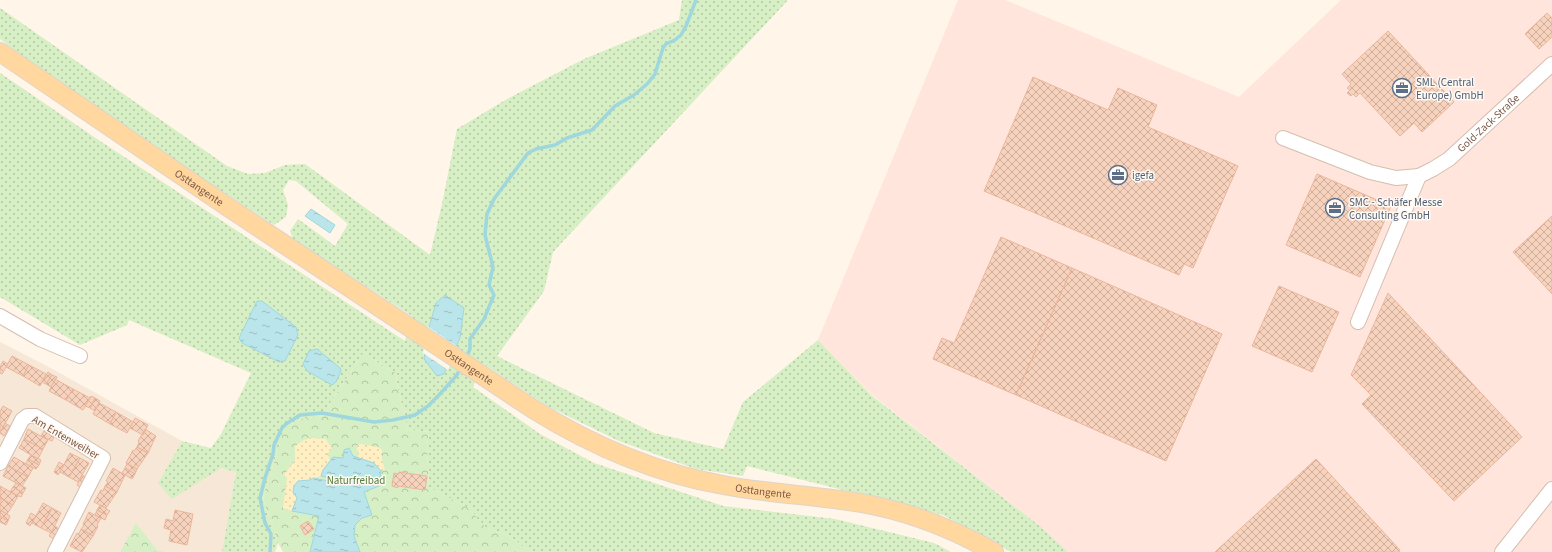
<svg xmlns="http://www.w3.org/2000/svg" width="1552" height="552" viewBox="0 0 1552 552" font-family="'Source Sans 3',sans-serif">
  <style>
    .residential { fill: #f7e7d6 }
    .commercial { fill: #ffe5dc }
    .grass { fill: url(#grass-dots) }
    .forest { fill: url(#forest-crowns) }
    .sand { fill: url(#sand-dots) }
    .water { fill: url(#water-ripples); stroke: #9ed7de }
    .pier { fill: #fff5e8 }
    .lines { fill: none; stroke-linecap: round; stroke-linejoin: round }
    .stream { stroke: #9ed7de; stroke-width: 3.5 }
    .building { fill: url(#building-cross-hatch); stroke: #ecb69b }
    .minor-casing { stroke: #d5beaf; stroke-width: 16 }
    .major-casing { stroke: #ddd4cf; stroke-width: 20 }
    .minor { stroke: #fff; stroke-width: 14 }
    .major { stroke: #ffd79f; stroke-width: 18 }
    .labels { text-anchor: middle; stroke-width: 3; stroke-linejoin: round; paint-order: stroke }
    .service-label { font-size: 11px; fill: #4e5e75; stroke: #fff9f1; text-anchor: start }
    .street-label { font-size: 11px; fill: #7d5948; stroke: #fff9f1 }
    .park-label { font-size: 11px; fill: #527d3c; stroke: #fff9f1 }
  </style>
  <defs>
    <pattern id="grass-dots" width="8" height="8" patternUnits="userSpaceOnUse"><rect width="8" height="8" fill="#d7efc4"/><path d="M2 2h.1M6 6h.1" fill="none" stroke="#b4c5a1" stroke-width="1.8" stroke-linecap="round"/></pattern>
    <pattern id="forest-crowns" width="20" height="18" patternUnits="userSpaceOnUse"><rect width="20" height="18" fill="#d7efc4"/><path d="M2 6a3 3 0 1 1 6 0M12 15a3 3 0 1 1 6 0" fill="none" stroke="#b4c5a1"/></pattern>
    <pattern id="sand-dots" width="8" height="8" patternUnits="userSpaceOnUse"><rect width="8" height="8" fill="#ffefc2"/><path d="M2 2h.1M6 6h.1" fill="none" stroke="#decfa8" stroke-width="1.8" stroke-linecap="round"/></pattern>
    <pattern id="water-ripples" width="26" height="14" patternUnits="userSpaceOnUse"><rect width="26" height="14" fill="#bae6eb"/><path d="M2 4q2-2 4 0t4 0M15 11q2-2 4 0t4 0" fill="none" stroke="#9cbdc0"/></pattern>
    <pattern id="building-cross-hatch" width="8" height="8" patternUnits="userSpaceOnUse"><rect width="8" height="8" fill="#f7d2bd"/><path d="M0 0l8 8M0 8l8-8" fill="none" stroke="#cdad9c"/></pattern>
  </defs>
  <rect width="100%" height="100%" fill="#fff5e8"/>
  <path class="residential" d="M0,342L47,366L182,441L158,483L221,468L236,472L222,552H167L157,550L136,524L120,552H0Z"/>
  <path class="commercial" d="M958,0H1005L1239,97L1341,0H1552V552H1068L1041,527L871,394L818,340Z"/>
  <path class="grass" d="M682,0H788L553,252L544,291L497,356L654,433L723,449L743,402L818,340L871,395L1041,527L1068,552H1011L943,515L747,466L743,476L696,469L619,441L547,406L482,363L473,387L540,434L594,463L723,506L835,519L934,543L951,552H533L507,535L485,527L470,509L429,487L427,447L429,432L408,429L398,389L396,373L383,366L364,352L321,417L301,419L285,426L263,499L278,543L275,552H222L236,472L221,468L172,499L158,483L182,441L211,448L221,434L251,373L129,320L127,325L80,345L0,297V73L97,139L405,341L412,316L293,239L290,231L298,219L335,246L348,224L296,181L289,180L283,190L288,205L286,217L274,225L121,126L36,67L0,39V8L227,166L248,174L265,173L285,165L305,164L430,255L442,204L457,129L507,99L584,59L679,20Z"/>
  <path class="forest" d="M364,352L383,366L396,373L398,389L408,429L429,432L427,447L429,487L470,509L485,527L507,535L533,552H283L278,543L263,499L285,426L301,419L321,417Z
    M136,523L157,550L167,552H120Z"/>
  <path class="sand" d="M310,438L326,439L332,449L327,454L331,460L323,470L321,476C311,479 303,480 294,486L293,492L297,498L292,511L283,508L287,478L284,475L295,460V446L304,440Z
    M360,444L378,447L382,450V460L385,470L381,471L374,463L357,458L359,452L357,450V445Z"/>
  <path class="water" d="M311,209L335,225L330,233L305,216Z
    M445,295L464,308L460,338L444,374L437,376L424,359L429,327L436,303Z
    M257,301H262L296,327L298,335L285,361L279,362L242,343L239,338Z
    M317,349L340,368L341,371L336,382L332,385L307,371L303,364L309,351Z
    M349,448L353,456L374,463L381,471L379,486L364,492L372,515L362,518L355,525L354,536L360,552H310L319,516L292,511L297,498L293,492L294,486L298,481L310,480L313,478L344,484V481L321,476L323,470L333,457L343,458L344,450Z"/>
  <path class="pier" d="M427,326L458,347L448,370L423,353Z"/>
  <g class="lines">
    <path class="stream" d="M466,358L470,349V339L484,319L494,295L489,285L493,267L485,235L487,214L494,199L528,153L536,149L555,145L567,138L592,130L615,106L634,95L647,84L655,74L663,48L666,44L675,40L681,35L686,26L696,0
      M270,552L271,534L265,523L260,498L265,478L273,454L274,445L282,428L286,424L300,415L322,413L374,422L393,420L415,415L428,406L439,395L457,375L461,367"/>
  </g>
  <path class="building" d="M1547,13L1552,18V37L1539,49L1525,34Z
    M1388,31L1454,102L1422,132L1414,123L1400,136L1360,93L1356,97L1353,94L1351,96L1347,93L1350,90L1347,88L1351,84L1342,74Z
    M1033,77L1108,110L1118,88L1157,105L1148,127L1238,166L1193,268L1184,264L1179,275L984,191Z
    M1317,174L1391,206L1360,277L1286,245Z
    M1552,216V294L1513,252Z
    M1001,237L1072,268L1016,395L933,359L942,338L954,343Z
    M1072,268L1222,334L1166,461L1016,395Z
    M1279,286L1339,312L1312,372L1252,346Z
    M1388,293L1522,437L1454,501L1362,404L1371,395L1351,375Z
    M12,356L29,365L23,376L6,367Z
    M3,361L8,364L2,374L0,373V367Z
    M29,365L46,374L40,386L23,376Z
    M48,372L52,375L46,384L42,382Z
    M52,375L57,377L51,387L46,384Z
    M55,379L73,389L66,400L49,391Z
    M73,389L90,398L83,410L66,400Z
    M91,396L95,398L90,408L85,406Z
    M95,398L100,401L95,411L90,408Z
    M99,403L116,412L110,424L93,414Z
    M3,406L12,411L1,431L0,430V411Z
    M116,412L133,422L127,433L110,424Z
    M135,418L148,425L143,435L130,428Z
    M5,423L10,426L4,436L0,433Z
    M28,429L48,440L43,449L24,439Z
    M145,429L156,436L148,453L137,447L139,442L138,441Z
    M44,431L54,437L52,441L41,436Z
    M24,439L43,449L38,459L19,448Z
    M137,447L148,453L137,469L126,463L133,450L134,451Z
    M70,453L80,458L69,477L60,472Z
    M31,455L41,460L39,465L28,459Z
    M14,457L33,468L28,477L8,466Z
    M80,458L89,463L78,482L69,477Z
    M28,459L39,465L36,469L26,464Z
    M1316,459L1400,550L1399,552H1215Z
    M59,462L64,465L58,475L54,472Z
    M127,464L137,469L135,474L125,468Z
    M8,466L28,477L22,486L3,476Z
    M113,468L125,475L117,492L105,486L108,482L106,481Z
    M125,468L135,474L132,479L122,473Z
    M399,472L427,476L425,490L398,486V488L392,486L394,473L399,474Z
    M82,475L87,478L81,488L77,485Z
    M16,483L26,488L23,493L13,487Z
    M0,486L18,496L13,505L0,498Z
    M105,486L117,492L106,508L94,502L101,490L103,491Z
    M13,487L23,493L21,497L10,492Z
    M0,498L13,505L7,514L0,510Z
    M43,503L52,508L41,528L32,523Z
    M100,505L110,511L107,515L97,510Z
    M52,508L61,513L51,533L41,528Z
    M0,510L10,516L8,521L0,516Z
    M97,510L107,515L105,520L95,515Z
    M175,510L193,514L187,545L169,541L171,530L164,528L166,519L173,521Z
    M89,512L101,518L97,525L98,526L93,536L81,529L84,525L83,524Z
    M31,513L36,516L30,526L26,523Z
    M0,516L8,521L6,525L0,522Z
    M308,521L314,529L305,535L300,526Z
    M55,526L59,529L54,539L49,536Z
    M81,529L93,536L82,552L70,546L77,533L79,534Z"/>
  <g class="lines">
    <defs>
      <g id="minor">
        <path d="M1283,138L1370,172L1396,178L1419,176"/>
        <path d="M0,316L40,339L80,356"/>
        <path id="s1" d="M1358,322L1419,176L1433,169L1449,159L1552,64"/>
        <path d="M0,463L22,420L27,416H35L103,458L55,552"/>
        <path d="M1502,552L1552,489"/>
      </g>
      <g id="major">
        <path id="s2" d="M0,52L225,205L533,409C591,445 655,473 723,485C769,494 815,495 861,503C908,511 953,529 994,552"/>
      </g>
    </defs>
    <use href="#minor" class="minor-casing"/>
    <use href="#major" class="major-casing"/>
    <use href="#minor" class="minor"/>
    <use href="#major" class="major"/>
  </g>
  <defs>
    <symbol id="office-ring" viewBox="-11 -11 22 22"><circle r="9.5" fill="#fff9f1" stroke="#5c6f8a" stroke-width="1.5"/><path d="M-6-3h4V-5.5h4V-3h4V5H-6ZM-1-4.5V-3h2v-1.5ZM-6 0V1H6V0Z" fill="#5c6f8a"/></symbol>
  </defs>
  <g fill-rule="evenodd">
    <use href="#office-ring" x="1391" y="77" width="22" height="22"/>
    <use href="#office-ring" x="1107" y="164" width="22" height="22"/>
    <use href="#office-ring" x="1324" y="197" width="22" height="22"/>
  </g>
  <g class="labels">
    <g class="service-label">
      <text x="1416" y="86">SML (Central<tspan x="1416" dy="13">Europe) GmbH</tspan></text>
      <text x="1132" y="179">igefa</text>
      <text x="1349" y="206">SMC - Schäfer Messe<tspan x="1349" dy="13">Consulting GmbH</tspan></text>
    </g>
    <g class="street-label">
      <text dy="4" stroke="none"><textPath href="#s1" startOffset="246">Gold-Zack-Straße</textPath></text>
      <text dy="4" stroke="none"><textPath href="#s2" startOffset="241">Osttangente</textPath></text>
      <text dy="4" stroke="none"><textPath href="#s2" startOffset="565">Osttangente</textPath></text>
      <text transform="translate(66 437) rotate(30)" y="4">Am Entenweiher</text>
      <text dy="4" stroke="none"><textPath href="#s2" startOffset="888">Osttangente</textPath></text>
    </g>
    <g class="park-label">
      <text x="356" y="484">Naturfreibad</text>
    </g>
  </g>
</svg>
